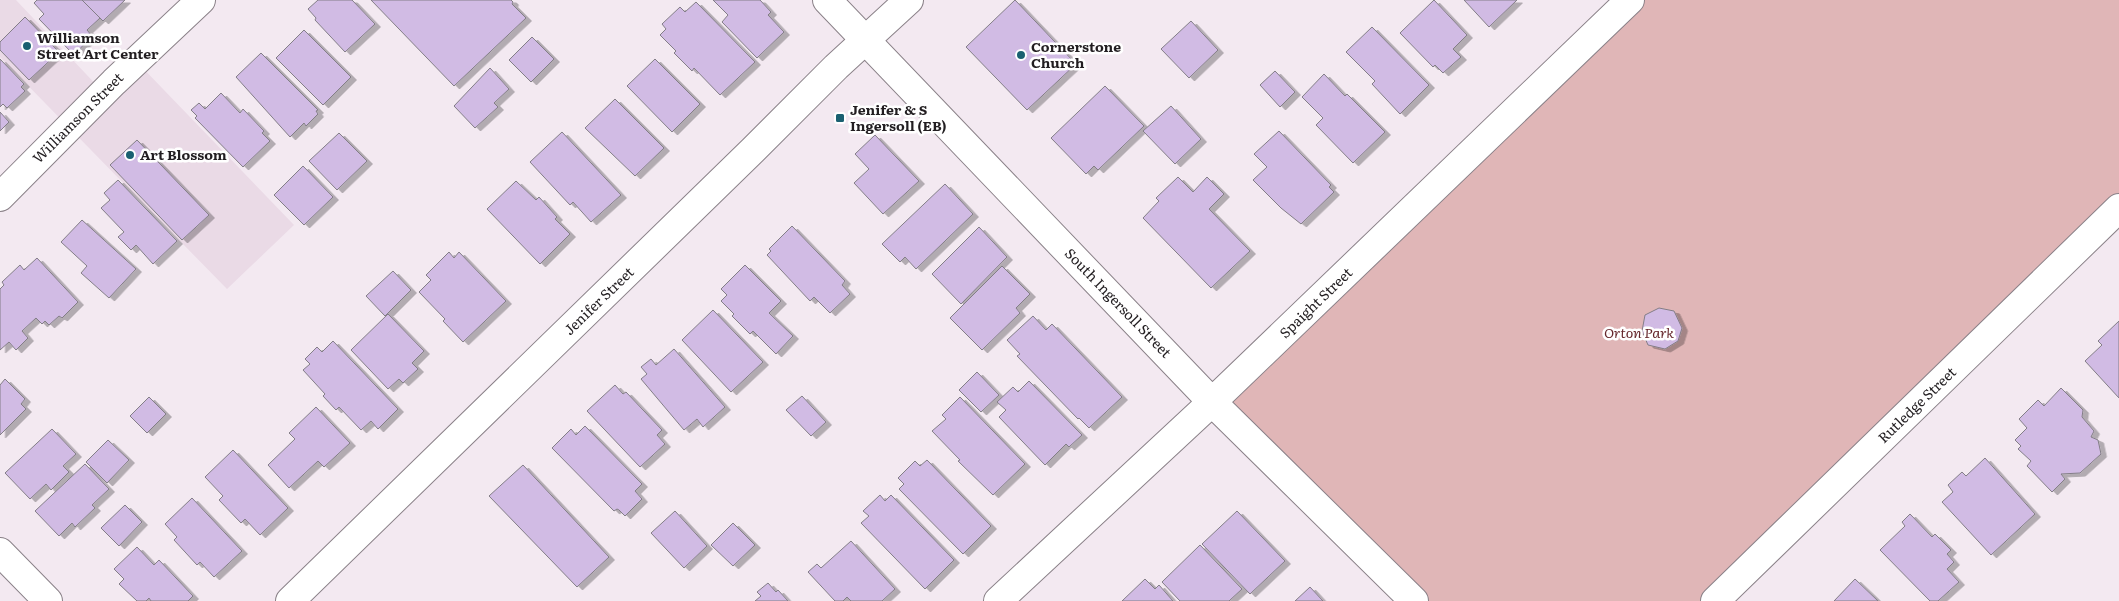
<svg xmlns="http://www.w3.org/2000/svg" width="2119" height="601" viewBox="0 0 2119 601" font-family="Literata,serif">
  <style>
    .built { fill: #eadae6 }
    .green { fill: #e0b6b7 }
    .building { fill: #d1bbe4; stroke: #837e87; filter: url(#shadow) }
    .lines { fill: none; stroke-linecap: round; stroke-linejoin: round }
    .street-casing { stroke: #8a8188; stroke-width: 30 }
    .secondary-casing { stroke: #8a8188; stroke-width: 30 }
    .street { stroke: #fff; stroke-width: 28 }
    .secondary { stroke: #fff; stroke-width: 28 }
    .poi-dot { fill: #1a6071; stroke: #fff; stroke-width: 2 }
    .labels { text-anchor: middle; stroke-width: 5; stroke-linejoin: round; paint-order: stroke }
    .poi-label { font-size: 14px; font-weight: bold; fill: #221e21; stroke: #fff; text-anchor: start }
    .street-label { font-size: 14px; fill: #221e21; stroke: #fff }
    .park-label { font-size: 14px; font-style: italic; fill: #65262b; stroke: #fff }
  </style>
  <defs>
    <filter id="shadow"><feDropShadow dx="5.5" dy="3" stdDeviation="0" flood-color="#0004"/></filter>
  </defs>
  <rect width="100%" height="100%" fill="#f3e9f1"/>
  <path class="built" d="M0,0H16L103,92L136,61L294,225L227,289L0,57Z"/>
  <path class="green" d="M1630,0H2119V208L1715,601H1414L1212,402Z"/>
  <path class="building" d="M37,0H82L100,18L87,30L92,36L74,55L39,19L44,14L34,3Z
    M82,0H125L103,21Z
    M318,0H352L375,24L345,52L315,20L316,18L308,9Z
    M371,0H511L513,2L512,4L526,18L454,86Z
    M713,0H760L771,12L768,15L784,32L757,58L722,22L728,15Z
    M1015,0L1076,64L1027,110L966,47Z
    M1434,0L1467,35L1453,49L1461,57L1443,73L1435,65L1433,67L1400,33Z
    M1464,0H1517L1489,27Z
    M696,2L755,62L720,95L694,68L692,71L674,53L676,51L660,35L666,29L662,24L680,7L685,12Z
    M25,17L59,52L29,80L0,50V42Z
    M1191,21L1218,50L1189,78L1161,49Z
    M1372,27L1429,85L1400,114L1372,84L1375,81L1346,52Z
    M304,30L351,77L323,105L276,58Z
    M532,37L554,59L531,82L509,60Z
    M261,53L318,110L316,111L318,114L306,126L304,123L290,137L236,77Z
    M0,59L24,84L21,87L25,91L7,108L3,104L0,107Z
    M655,59L700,104L672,132L627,86Z
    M490,68L509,89L494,103L498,107L475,128L454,106Z
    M1275,71L1295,92L1280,107L1260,85Z
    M1324,74L1345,96L1347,94L1385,132L1353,163L1316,125L1323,118L1302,97Z
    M1105,86L1144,126L1098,170L1094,166L1086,174L1051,138Z
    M221,93L240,113L243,109L264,131L262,133L270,141L243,167L195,118L197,116L191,110L199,103L205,109Z
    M615,99L664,148L635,176L585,128Z
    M1171,106L1201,139L1175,164L1143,131Z
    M0,112L9,122L0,131Z
    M1279,131L1331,185L1329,187L1334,192L1301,224L1281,208L1253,180L1267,167L1254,154Z
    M562,132L621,195L591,222L573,202L570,205L530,162Z
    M339,133L367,161L337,190L309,161Z
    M875,135L919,181L883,214L854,183L869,169L855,154Z
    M137,140L209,215L182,240L110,165Z
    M303,166L333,197L304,225L274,195Z
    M1178,177L1193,192L1207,177L1224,194L1209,209L1250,251L1211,288L1143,218L1159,201L1156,198Z
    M118,180L177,241L153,264L136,245L131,250L118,237L124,232L101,208L110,200L104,193Z
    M516,181L536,200L539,197L557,217L555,219L570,234L540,264L487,209Z
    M945,184L973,214L916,269L905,257L900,262L882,244Z
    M82,220L136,269L109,298L81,273L87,266L61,242Z
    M792,226L845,281L842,285L850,294L830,313L814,297L810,301L767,255L771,251L769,249Z
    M979,227L1007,257L961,304L932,274Z
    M449,252L454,258L459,252L506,301L463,342L443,321L445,319L419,292L431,280L426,275Z
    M37,258L78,302L62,318L59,316L49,325L45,321L42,324L36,318L22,331L28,338L16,350L9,342L0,350V289L4,285L2,282L20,265L24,270Z
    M745,265L781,301L769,313L793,336L776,354L753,331L750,334L732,316L734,314L721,301L727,295L721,289Z
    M1002,266L1030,294L1016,308L1020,313L982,350L950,318Z
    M393,271L411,290L385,316L366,296Z
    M1659,308L1674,311L1682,328L1678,341L1665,349L1648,345L1642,331L1645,315Z
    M713,310L763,362L731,392L682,340Z
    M388,314L424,351L412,363L418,369L403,383L399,379L388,389L351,350Z
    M1033,316L1046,330L1052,324L1122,397L1089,428L1079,418L1078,419L1017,356L1020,354L1007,340Z
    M2119,321V398L2085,361L2102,345L2098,341Z
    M333,341L398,409L378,429L371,421L361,430L339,407L336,410L323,396L325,394L303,370L310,364L305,359L317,347L322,352Z
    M674,349L725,407L703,427L697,419L684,430L641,379L647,374L641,367L651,359L656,365Z
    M977,372L999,395L981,412L959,390Z
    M5,379L25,399L21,404L26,409L0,435V385Z
    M1029,381L1082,435L1069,447L1066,444L1045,465L999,417L1006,410L997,402L1013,387L1018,392Z
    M615,385L623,394L626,392L662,430L657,435L665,444L640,467L587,411Z
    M2061,388L2083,410L2082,417L2094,431L2091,437L2098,440L2101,454L2080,473L2061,474L2065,479L2052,492L2027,466L2031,461L2018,449L2021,446L2015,440L2027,428L2019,419L2038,400L2044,406Z
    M802,396L826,422L811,436L786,410Z
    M149,397L166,414L147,433L130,416Z
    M960,397L1025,464L993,495L958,461L960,460L932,431L946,419L942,415Z
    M316,407L350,443L324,467L318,461L289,488L268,465L295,439L289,433Z
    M585,426L642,484L635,491L642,499L625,516L619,510L617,509L614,511L552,448L571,429L576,435Z
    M52,429L76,454L63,466L69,472L51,490L46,484L30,499L5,473Z
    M108,440L129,460L107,483L86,462Z
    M233,450L288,508L260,535L245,519L241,523L219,500L223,496L205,477Z
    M1985,458L2035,514L1991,555L1942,502L1953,492L1948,485L1962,472L1966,476Z
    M927,460L991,526L963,554L899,489L904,484L898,478L915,461L920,466Z
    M85,464L109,489L92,505L95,508L75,527L72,523L59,536L35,511Z
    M523,465L609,557L577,587L489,496Z
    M880,495L885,501L891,495L954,560L925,589L861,523L869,516L863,511Z
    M192,498L242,551L214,577L200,562L197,565L174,540L177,537L165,524Z
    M125,505L142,522L119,546L101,528Z
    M675,511L707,546L684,568L651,533Z
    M1237,511L1285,561L1250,594L1202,544Z
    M1910,514L1932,537L1935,534L1951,550L1947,554L1954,562L1947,569L1959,582L1938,601H1930L1880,550L1905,526L1902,522Z
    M733,523L755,545L733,566L711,545Z
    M851,541L895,589L882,601H851L847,597L843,601H835L808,572L817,564L821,568Z
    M1200,545L1242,589L1229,601H1180L1162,582Z
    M137,547L154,565L159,560L193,596L188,601H151L149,598L146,601H137L119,584L124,579L114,569Z
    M1145,579L1155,589L1159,585L1173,601H1122Z
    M1855,579L1878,601H1834Z
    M768,583L776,592L778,590L788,601H755L761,596L757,592Z
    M1310,587L1323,601H1295Z"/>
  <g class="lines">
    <defs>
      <path id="street" d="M827,0L1212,402L1414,601
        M0,552L48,601
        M290,601L753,150L836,67L909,0
        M998,601L1212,402L1630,0
        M1715,601L2119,208"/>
      <path id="secondary" d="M0,197L114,82L201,0"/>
    </defs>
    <use href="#street" class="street-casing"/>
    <use href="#secondary" class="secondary-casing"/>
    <use href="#street" class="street"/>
    <use href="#secondary" class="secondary"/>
  </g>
  <g class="poi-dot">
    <circle cx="27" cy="46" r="5"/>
    <circle cx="1021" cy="55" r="5"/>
    <rect x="835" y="113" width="10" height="10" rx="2.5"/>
    <circle cx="130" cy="155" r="5"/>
  </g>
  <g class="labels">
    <g class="poi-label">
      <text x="37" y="43">Williamson<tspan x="37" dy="16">Street Art Center</tspan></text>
      <text x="1031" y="52">Cornerstone<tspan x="1031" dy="16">Church</tspan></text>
      <text x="850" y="115">Jenifer &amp; S<tspan x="850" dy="16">Ingersoll (EB)</tspan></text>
      <text x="140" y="160">Art Blossom</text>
    </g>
    <g class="street-label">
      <text transform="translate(78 118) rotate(-45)" y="5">Williamson Street</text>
      <text transform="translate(599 301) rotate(-44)" y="5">Jenifer Street</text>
      <text transform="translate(1118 303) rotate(46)" y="5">South Ingersoll Street</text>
      <text transform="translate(1316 303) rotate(-44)" y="5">Spaight Street</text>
      <text transform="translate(1917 405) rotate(-44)" y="5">Rutledge Street</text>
    </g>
    <g class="park-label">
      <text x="1639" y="338">Orton Park</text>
    </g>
  </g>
</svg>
